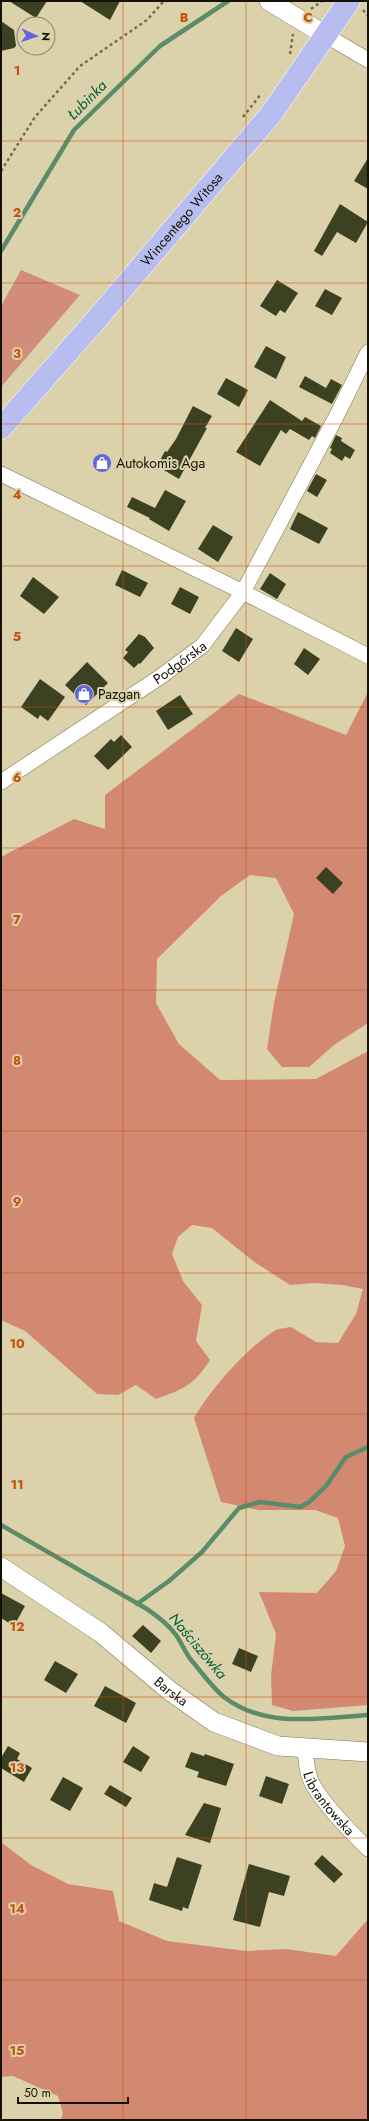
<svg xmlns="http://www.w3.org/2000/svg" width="369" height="2121" viewBox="0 0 369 2121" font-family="Jost,sans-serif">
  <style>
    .green { fill: #d18d79 }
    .forest { fill: #d38872 }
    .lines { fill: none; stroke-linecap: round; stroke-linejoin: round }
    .stream { stroke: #5a8c69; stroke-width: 4.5 }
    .building { fill: #3c4121 }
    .minor-casing { stroke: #7d7552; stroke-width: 16 }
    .tertiary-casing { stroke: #7d7552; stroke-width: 20 }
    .primary-casing { stroke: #fff; stroke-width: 23 }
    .path { stroke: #726d54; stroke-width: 2.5; stroke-dasharray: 3 3; stroke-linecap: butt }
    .minor { stroke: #fff; stroke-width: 15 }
    .tertiary { stroke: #fff; stroke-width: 19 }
    .primary { stroke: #b7beef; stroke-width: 22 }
    .grid { fill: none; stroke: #c84e0b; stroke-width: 1; stroke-opacity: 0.55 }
    .labels { text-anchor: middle; stroke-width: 4; stroke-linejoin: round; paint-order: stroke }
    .street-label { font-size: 14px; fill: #151205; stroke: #dbd2ac }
    .poi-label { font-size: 14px; fill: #151205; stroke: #dbd2ac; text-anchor: start }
    .water-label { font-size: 15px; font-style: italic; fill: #016038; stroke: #dbd2ac }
    .grid-label { font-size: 13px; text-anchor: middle; font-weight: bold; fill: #c84e0b; stroke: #dbd2ac; stroke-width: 4; stroke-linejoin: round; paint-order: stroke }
  </style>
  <rect width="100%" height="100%" fill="#dbd2ac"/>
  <path class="green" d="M21,270L80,295L1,387V306Z"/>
  <path class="forest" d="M368,692V1023L334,1045L309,1067H282L267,1049L274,1003L294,914L276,878L250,875L221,896L157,959L156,1003L179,1044L220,1080L316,1079L368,1051V1705L293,1711L272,1705L271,1676L276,1634L259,1592L317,1593L336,1571L345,1546L338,1518L315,1510H258L221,1502L194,1418C210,1390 248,1346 276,1330C281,1328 287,1328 291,1327L316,1342L338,1343L356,1314L363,1289L342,1285L314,1283L290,1285L253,1261L212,1228L192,1225L178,1237L172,1254L183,1281L202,1305L196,1341L210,1360C194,1385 184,1389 156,1399L136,1385L118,1395L97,1394L25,1331L1,1320V857L74,819L105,829V795L239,694L346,735Z
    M1,1842L31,1865L68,1884L113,1891L119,1921L167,1941L246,1951L286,1949L336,1956L368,1919V2120H61L63,2113L58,2096L13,2076L1,2077Z"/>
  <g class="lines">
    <path class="stream" d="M1,251L74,130L160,46L228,1
      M1,1525L147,1609C158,1617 168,1624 176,1635C182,1643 185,1653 192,1661C202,1673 212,1687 224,1697C265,1729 320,1718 368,1715
      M137,1604L169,1581L202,1552L239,1508L260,1502L300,1507L309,1502L326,1486L346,1457L368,1447"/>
  </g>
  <path class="building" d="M9,1H47L36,18Z
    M80,1H120L110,20Z
    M1,21L14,30L16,46L14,48L1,51Z
    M368,158V189L354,181Z
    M340,204L368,222L356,243L337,232L322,256L314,251Z
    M277,280L298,293L285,313L280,310L276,316L260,306Z
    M325,289L342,298L332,315L315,306Z
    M266,346L286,357L276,379L254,367Z
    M305,376L326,388L331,379L342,385L332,404L299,387Z
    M226,378L248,390L239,407L217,394Z
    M270,400L302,421L305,417L321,426L315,438L312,436L309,440L290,429L286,434L281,430L260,466L236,452Z
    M193,406L212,416L205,428H207L179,479L157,466L165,451L167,452L176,439Z
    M336,435L342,438L341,441L355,450L350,459L345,456L342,461L330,453L332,449L330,448Z
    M316,474L327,480L317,497L307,491Z
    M165,490L186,501L169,531L149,519L150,518L127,507L132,497L155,508Z
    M298,512L328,528L319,544L290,529Z
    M213,525L233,537L218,562L198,549Z
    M122,570L148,583L140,597L115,585Z
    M270,573L286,584L277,599L260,589Z
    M33,577L59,597L44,614L20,596Z
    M180,587L199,597L190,614L171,604Z
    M236,628L253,639L239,662L222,651Z
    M139,634L145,637L154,648L140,664L139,663L134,668L123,658L128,652L125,650Z
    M304,648L320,659L308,675L294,664Z
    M87,662L108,683L86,705L65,685Z
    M40,679L65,697L48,721L40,715L38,719L21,707Z
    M180,695L193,714L168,730L156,711Z
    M121,735L132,747L108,770L94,756L111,739L114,742Z
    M326,867L343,883L333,894L316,878Z
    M1,1593L25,1606L14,1626L1,1618Z
    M143,1625L161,1641L151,1653L132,1636Z
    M239,1648L258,1656L251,1672L232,1664Z
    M55,1661L78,1674L66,1693L44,1680Z
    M105,1686L136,1703L126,1723L94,1706Z
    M8,1746L20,1753L17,1759L32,1768L24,1782L1,1768V1758Z
    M133,1746L150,1757L141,1772L123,1762Z
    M191,1752L204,1756L205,1754L234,1764L226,1786L197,1777L199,1772L185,1767Z
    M266,1776L289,1784L282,1804L259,1796Z
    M63,1777L83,1788L70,1811L50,1800Z
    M110,1785L132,1798L126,1807L104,1794Z
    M204,1803L221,1808L210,1843L185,1835Z
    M322,1855L343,1874L334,1883L314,1864Z
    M177,1857L202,1865L188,1909L183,1907L182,1911L149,1900L154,1883L167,1887Z
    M249,1864L290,1876L284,1896L269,1892L260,1927L233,1920Z"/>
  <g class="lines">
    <defs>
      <g id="minor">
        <path d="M327,36L368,60"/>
        <path d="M1,474L243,592L368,656"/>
        <path id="s1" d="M1,782L160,677L202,646L243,592L337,415L368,352"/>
        <path id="s2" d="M305,1749C306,1761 307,1775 313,1785C326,1807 350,1831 368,1849"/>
      </g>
      <g id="tertiary">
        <path d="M269,1L327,36"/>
        <path id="s3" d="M1,1567L101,1633L170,1691L214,1722L278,1746L368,1752"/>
      </g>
      <g id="primary">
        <path id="s4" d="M1,428L96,320L272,113L349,1"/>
      </g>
    </defs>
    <use href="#minor" class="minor-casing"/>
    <use href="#tertiary" class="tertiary-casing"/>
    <use href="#primary" class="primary-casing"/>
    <path class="path" d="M311,9L322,1
      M363,10L368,16
      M290,54L293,34
      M243,117L261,94
      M1,171L35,117L80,66L147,20L164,1"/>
    <use href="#minor" class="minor"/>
    <use href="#tertiary" class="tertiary"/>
    <use href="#primary" class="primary"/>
  </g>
  <path class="grid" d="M123,1V2120M246,1V2120M1,141H368M1,283H368M1,424H368M1,566H368M1,707H368M1,848H368M1,990H368M1,1131H368M1,1273H368M1,1414H368M1,1555H368M1,1697H368M1,1838H368M1,1980H368"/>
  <defs>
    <symbol id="shop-disc" viewBox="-11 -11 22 22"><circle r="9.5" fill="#6066de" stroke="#dbd2ac"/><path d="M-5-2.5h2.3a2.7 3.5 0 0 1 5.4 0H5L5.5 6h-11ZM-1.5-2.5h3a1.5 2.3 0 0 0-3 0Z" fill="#fff"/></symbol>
  </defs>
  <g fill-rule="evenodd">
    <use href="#shop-disc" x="91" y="452" width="22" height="22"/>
    <use href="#shop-disc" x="73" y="683" width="22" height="22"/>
  </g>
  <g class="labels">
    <g class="street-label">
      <text dy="5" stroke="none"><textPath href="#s4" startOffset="276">Wincentego Witosa</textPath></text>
      <text dy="5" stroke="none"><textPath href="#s1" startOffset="215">Podgórska</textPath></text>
      <text dy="5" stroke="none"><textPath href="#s3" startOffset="211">Barska</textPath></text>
      <text dy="5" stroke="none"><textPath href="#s2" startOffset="61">Librantowska</textPath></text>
    </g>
    <g class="poi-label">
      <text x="116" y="468">Autokomis Aga</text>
      <text x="98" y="699">Pazgan</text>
    </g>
    <g class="water-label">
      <text transform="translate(87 100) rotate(-45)" y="5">Łubinka</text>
      <text transform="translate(198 1646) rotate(50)" y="5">Naściszówka</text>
    </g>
  </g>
  <g class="grid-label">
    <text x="184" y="22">B</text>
    <text x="308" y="22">C</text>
    <text x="17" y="75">1</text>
    <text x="17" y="217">2</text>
    <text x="17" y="358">3</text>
    <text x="17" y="499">4</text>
    <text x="17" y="641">5</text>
    <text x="17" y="782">6</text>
    <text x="17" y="924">7</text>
    <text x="17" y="1065">8</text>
    <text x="17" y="1206">9</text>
    <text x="17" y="1348">10</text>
    <text x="17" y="1489">11</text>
    <text x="17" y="1631">12</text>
    <text x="17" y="1772">13</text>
    <text x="17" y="1913">14</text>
    <text x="17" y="2055">15</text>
  </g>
  <rect width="369" height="2121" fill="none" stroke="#151205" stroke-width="4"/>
  <g transform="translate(36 36) rotate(93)"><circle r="19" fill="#dbd2ac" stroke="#8c8569"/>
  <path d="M0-3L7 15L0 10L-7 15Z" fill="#6066de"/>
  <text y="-6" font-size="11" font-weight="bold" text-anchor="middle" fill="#151205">N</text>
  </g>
  <path d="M18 2097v6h110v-6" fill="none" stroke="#151205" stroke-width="2"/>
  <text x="24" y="2097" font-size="12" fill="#151205" stroke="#dbd2ac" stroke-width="3" paint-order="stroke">50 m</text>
</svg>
